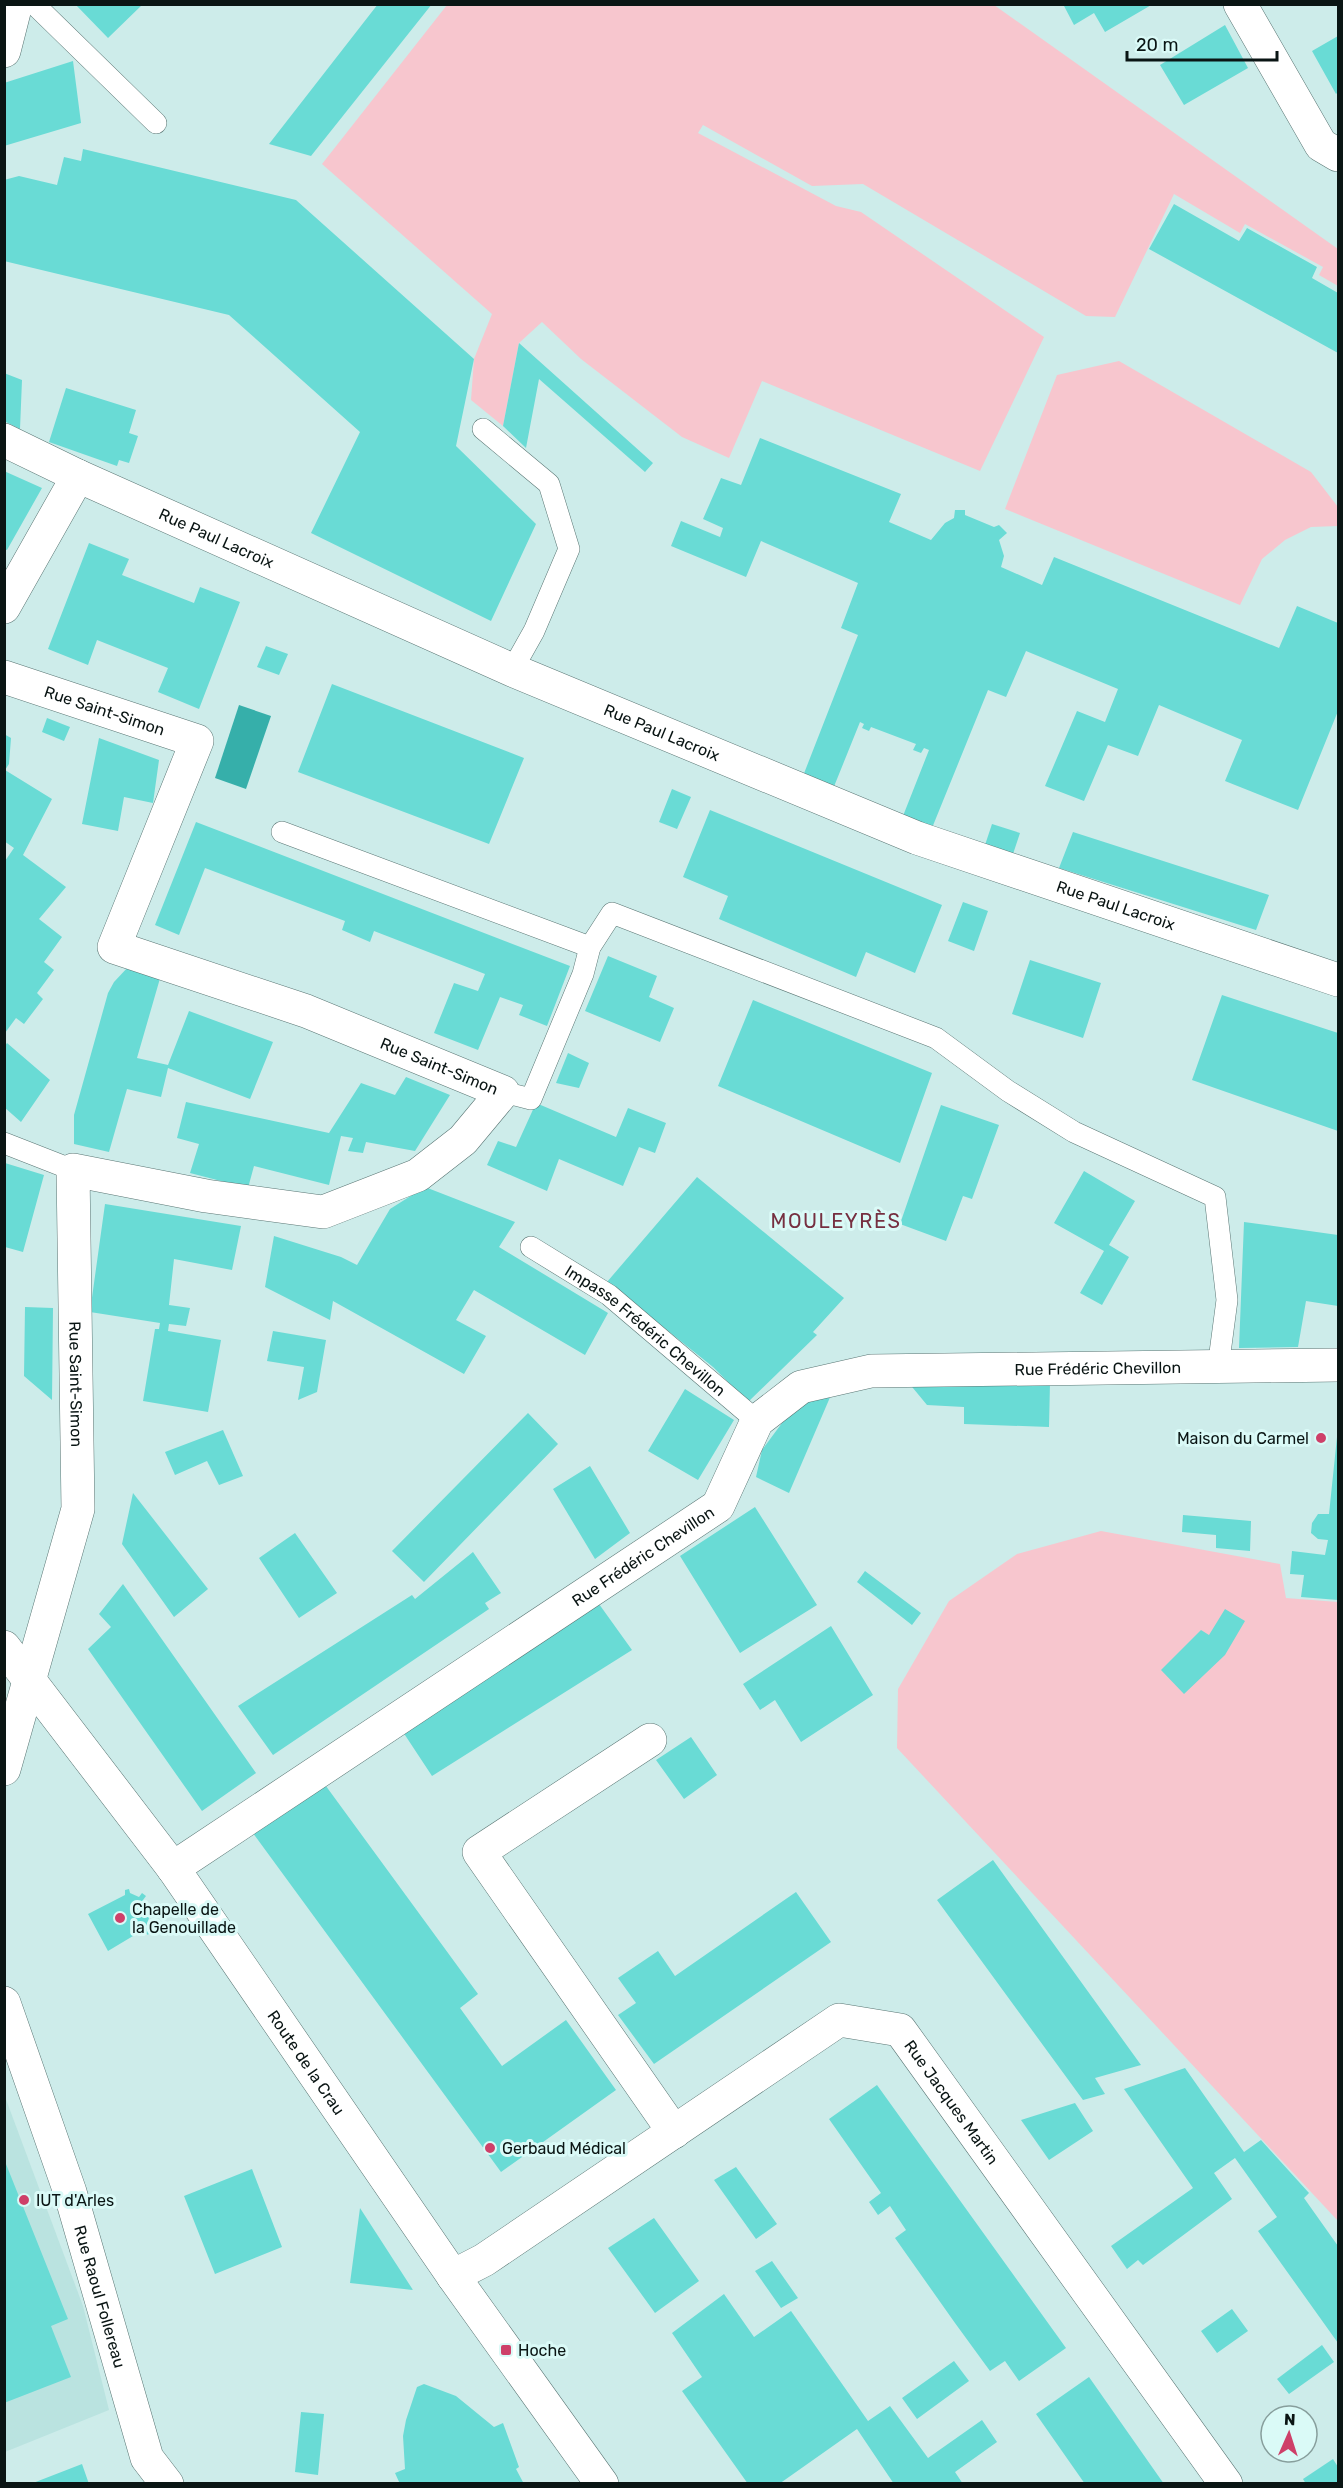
<svg xmlns="http://www.w3.org/2000/svg" width="1343" height="2488" viewBox="0 0 1343 2488" font-family="Rubik,sans-serif">
  <style>
    .built { fill: #bae3e0 }
    .green { fill: #f7c6ce }
    .water { fill: #36afaa }
    .building { fill: #69dbd5 }
    .lines { fill: none; stroke-linecap: round; stroke-linejoin: round }
    .service-casing { stroke: #5a7674; stroke-width: 22 }
    .minor-casing { stroke: #5a7674; stroke-width: 34 }
    .secondary-casing { stroke: #5a7674; stroke-width: 34 }
    .service { stroke: #fff; stroke-width: 21 }
    .minor { stroke: #fff; stroke-width: 33 }
    .secondary { stroke: #fff; stroke-width: 33 }
    .poi-dot { fill: #ce4069; stroke: #dafaf7; stroke-width: 2 }
    .labels { text-anchor: middle; stroke-width: 6; stroke-linejoin: round; paint-order: stroke }
    .street-label { font-size: 16px; fill: #0a1514; stroke: #dafaf7 }
    .poi-label { font-size: 16px; fill: #0a1514; stroke: #dafaf7; text-anchor: start }
    .quarter-label { font-size: 20px; letter-spacing: 1.5px; fill: #763041; stroke: #dafaf7 }
  </style>
  <rect width="100%" height="100%" fill="#cdecea"/>
  <path class="built" d="M4,2094L83,2306L109,2410L5,2452Z"/>
  <path class="green" d="M447,5H994L1338,249V286L1319,275L1323,267L1245,224L1240,233L1174,194L1115,317L1086,316L863,184L812,186L703,125L698,133L836,206L861,212L1044,337L980,471L762,381L729,458L682,437L581,359L542,322L519,343L503,426L471,400L474,359L492,314L322,164Z
    M1119,361L1311,472L1338,507V526L1311,527L1285,540L1262,559L1240,605L1005,509L1057,375Z
    M1101,1531L1280,1564L1286,1598L1338,1602V2221L897,1748L898,1689L949,1601L1017,1554Z"/>
  <path class="water" d="M239,705L271,716L246,789L215,778Z"/>
  <path class="building" d="M75,4H143L108,38Z
    M378,4H432L311,156L269,144Z
    M1063,4H1153L1105,32L1094,13L1074,25Z
    M1225,25L1248,68L1184,105L1160,65Z
    M1338,36V92L1336,94L1312,51Z
    M73,61L81,123L4,146V83Z
    M83,149L296,200L474,359L456,446L536,524L491,621L311,533L360,432L229,315L4,261V180L19,176L57,185L64,157L81,161Z
    M1174,204L1239,241L1247,228L1317,267L1312,278L1338,293V353L1149,249Z
    M519,343L653,463L645,472L539,379L526,448L503,426Z
    M4,373L22,380L20,429L4,421Z
    M66,388L136,410L129,433L138,436L129,463L119,460L117,466L49,442Z
    M760,438L901,494L889,522L931,540L945,523L954,518L955,510H965V515L994,527L999,525L1007,533L999,540L1004,556L1001,567L1042,585L1054,557L1279,648L1297,606L1338,623V711L1298,810L1225,781L1242,740L1159,705L1138,756L1108,745L1084,801L1045,786L1077,711L1105,722L1118,689L1026,651L1006,697L988,690L932,828L903,816L929,750L924,748L921,753L913,750L916,744L871,727L869,731L862,728L864,724L860,722L833,789L803,776L858,635L841,628L858,583L761,541L746,577L671,546L681,521L720,537L723,528L703,519L721,478L741,485Z
    M4,471L42,488L7,550L4,549Z
    M89,543L129,559L122,575L194,603L200,587L240,602L199,709L158,692L168,668L97,640L88,665L48,649Z
    M266,646L288,654L279,675L257,667Z
    M332,684L524,758L489,844L298,772Z
    M47,718L70,727L64,741L42,732Z
    M4,734L11,738L9,764L5,770L52,799L23,855L66,887L39,919L62,937L44,962L54,970L37,993L43,999L24,1024L16,1018L5,1033V861L14,848L4,841Z
    M99,738L159,760L153,803L124,797L118,831L82,824Z
    M672,789L691,797L677,829L659,822Z
    M710,810L942,905L915,973L866,952L856,977L719,919L728,896L683,877Z
    M196,822L570,966L547,1026L519,1015L523,1005L500,997L478,1050L434,1033L454,983L478,991L485,974L374,931L370,942L342,930L345,921L205,868L179,935L155,925Z
    M992,824L1020,833L1013,854L985,845Z
    M1073,832L1269,895L1256,930L1059,868Z
    M963,902L988,911L974,951L948,941Z
    M608,956L657,976L649,997L674,1008L660,1042L585,1011Z
    M1030,960L1101,983L1083,1038L1012,1014Z
    M129,966L163,968L137,1058L168,1065L189,1011L273,1042L250,1099L168,1068L161,1097L127,1089L109,1152L74,1144V1115L108,993L114,982Z
    M1222,995L1338,1033V1131L1192,1080Z
    M753,1000L932,1073L900,1163L718,1086Z
    M7,1043L50,1080L21,1122L4,1107V1047Z
    M568,1053L589,1063L579,1088L556,1083Z
    M406,1077L450,1095L415,1151L366,1142L363,1153L348,1151L353,1138L341,1136L329,1185L254,1166L248,1188L190,1173L199,1144L177,1138L186,1102L329,1133L361,1083L395,1095Z
    M536,1103L616,1137L628,1108L666,1123L655,1153L639,1147L623,1186L559,1159L547,1191L487,1165L498,1141L516,1147Z
    M941,1105L999,1125L972,1199L963,1196L946,1241L900,1224Z
    M5,1163L44,1175L23,1252L5,1247Z
    M1084,1171L1135,1201L1109,1245L1129,1257L1102,1305L1080,1293L1104,1251L1054,1223Z
    M697,1177L844,1298L813,1332L817,1335L748,1402L713,1367L607,1282Z
    M425,1187L515,1222L499,1247L608,1313L585,1355L474,1290L456,1320L486,1336L464,1374L333,1301L330,1320L265,1287L274,1236L341,1257L357,1265L390,1209Z
    M105,1204L241,1226L232,1270L174,1259L169,1305L190,1308L186,1326L169,1324L168,1331L221,1340L208,1412L143,1401L155,1329H159L160,1323L90,1312Z
    M1244,1222L1338,1235V1306L1306,1301L1298,1347L1239,1348Z
    M25,1307L53,1308L52,1400L24,1376Z
    M273,1331L326,1340L317,1392L298,1400L304,1367L267,1361Z
    M908,1382L1050,1383L1049,1427L964,1424V1407L927,1405Z
    M834,1388L789,1493L756,1477L762,1450L782,1423L788,1416L823,1391Z
    M685,1389L734,1420L698,1480L648,1451Z
    M528,1413L558,1444L424,1582L392,1551Z
    M223,1430L243,1476L219,1485L207,1461L175,1475L165,1452Z
    M1337,1437L1338,1600L1301,1597L1304,1575L1290,1574L1292,1551L1325,1555L1328,1540L1318,1539L1311,1533L1312,1523L1318,1514H1329Z
    M590,1466L630,1533L595,1559L553,1489Z
    M133,1493L208,1589L174,1617L122,1544Z
    M755,1507L817,1605L740,1653L680,1556Z
    M1183,1515L1251,1521L1250,1551L1216,1548V1535L1182,1532Z
    M295,1533L337,1593L299,1618L259,1558Z
    M473,1552L501,1593L485,1603L489,1609L273,1755L238,1706L412,1595L415,1599Z
    M865,1571L921,1613L912,1625L857,1582Z
    M123,1584L256,1773L202,1811L88,1649L111,1627L99,1614Z
    M599,1604L632,1650L432,1776L403,1732Z
    M1225,1609L1245,1621L1225,1655L1184,1694L1161,1670L1201,1630L1209,1635Z
    M831,1626L873,1695L801,1742L775,1700L760,1710L743,1684Z
    M691,1737L717,1775L684,1799L656,1760Z
    M323,1782L478,1994L460,2008L502,2066L566,2020L616,2090L501,2172L250,1829Z
    M993,1860L1141,2065L1095,2078L1105,2094L1083,2100L937,1900Z
    M129,1889L130,1893L139,1897L142,1893L146,1896L143,1900L149,1909H154L155,1914L150,1915L146,1927L150,1931L148,1935L143,1930L108,1951L88,1914L125,1895V1890Z
    M796,1892L831,1942L654,2064L618,2015L636,2003L618,1978L658,1951L675,1976Z
    M1185,2068L1244,2152L1261,2140L1309,2193L1304,2198L1338,2246V2343L1258,2231L1277,2217L1235,2158L1214,2173L1232,2199L1143,2265L1138,2260L1127,2269L1111,2246L1193,2188L1124,2089Z
    M877,2085L1066,2348L1019,2381L1005,2361L990,2371L955,2323L895,2238L906,2230L890,2206L878,2215L869,2202L881,2193L829,2119Z
    M1075,2103L1093,2131L1049,2160L1021,2120Z
    M4,2159L68,2319L51,2326L71,2377L4,2403Z
    M736,2167L777,2224L756,2239L714,2180Z
    M252,2169L282,2247L215,2274L184,2196Z
    M360,2208L391,2256L413,2290L350,2283Z
    M654,2218L699,2281L655,2313L608,2248Z
    M772,2261L798,2298L781,2308L755,2271Z
    M724,2294L754,2337L791,2311L868,2421L890,2406L928,2458L982,2420L997,2442L955,2472L963,2484H894L857,2429L779,2484H748L682,2391L702,2377L672,2333Z
    M1232,2309L1248,2331L1217,2353L1201,2331Z
    M1322,2345L1334,2362L1289,2394L1277,2379Z
    M954,2361L969,2381L917,2419L902,2398Z
    M1089,2377L1124,2427L1164,2484H1085L1036,2414Z
    M424,2384L456,2396L494,2427L503,2423L519,2467L516,2469L524,2484H400L395,2473L405,2469L403,2436L406,2420L417,2387Z
    M301,2412L324,2414L318,2475L295,2472Z
    M1333,2459L1338,2467V2484H1306L1303,2479Z
    M82,2464L89,2484H33V2483Z"/>
  <g class="lines">
    <defs>
      <g id="service">
        <path d="M34,4L156,123"/>
        <path d="M483,429L549,484L569,549L534,631L512,670"/>
        <path d="M282,832L590,947"/>
        <path d="M503,1092L531,1099L583,974L590,947L612,913L936,1038L1008,1091L1074,1132L1215,1197L1227,1300L1218,1368"/>
        <path d="M4,1143L73,1170"/>
        <path id="s1" d="M531,1247L609,1295L757,1421"/>
      </g>
      <g id="minor">
        <path d="M1240,4L1321,145L1338,155"/>
        <path d="M4,51L16,4"/>
        <path id="s2" d="M4,440L78,476L512,670L917,838L1338,980"/>
        <path d="M4,607L78,476"/>
        <path id="s3" d="M4,677L197,741L114,947L306,1011L503,1092L463,1140L418,1175L323,1212L206,1196L73,1170L78,1509L4,1769"/>
        <path d="M650,1740L479,1852L674,2132"/>
        <path id="s4" d="M173,1868L718,1506L757,1421L801,1387L871,1371L1338,1365"/>
        <path id="s5" d="M4,2003L70,2192L147,2458L167,2484"/>
        <path id="s6" d="M453,2276L484,2260L839,2020L900,2030L1226,2484"/>
      </g>
      <g id="secondary">
        <path id="s7" d="M4,1647L173,1868L453,2276L602,2484"/>
      </g>
    </defs>
    <use href="#service" class="service-casing"/>
    <use href="#minor" class="minor-casing"/>
    <use href="#secondary" class="secondary-casing"/>
    <use href="#service" class="service"/>
    <use href="#minor" class="minor"/>
    <use href="#secondary" class="secondary"/>
  </g>
  <g class="poi-dot">
    <circle cx="1321" cy="1438" r="6"/>
    <circle cx="120" cy="1918" r="6"/>
    <circle cx="490" cy="2148" r="6"/>
    <circle cx="24" cy="2200" r="6"/>
    <rect x="500" y="2344" width="12" height="12" rx="3"/>
  </g>
  <g class="labels">
    <g class="street-label">
      <text dy="6" stroke="none"><textPath href="#s2" startOffset="234">Rue Paul Lacroix</textPath></text>
      <text dy="6" stroke="none"><textPath href="#s3" startOffset="106">Rue Saint-Simon</textPath></text>
      <text dy="6" stroke="none"><textPath href="#s2" startOffset="720">Rue Paul Lacroix</textPath></text>
      <text dy="6" stroke="none"><textPath href="#s2" startOffset="1206">Rue Paul Lacroix</textPath></text>
      <text dy="6" stroke="none"><textPath href="#s3" startOffset="772">Rue Saint-Simon</textPath></text>
      <text dy="6" stroke="none"><textPath href="#s1" startOffset="142">Impasse Frédéric Chevillon</textPath></text>
      <text dy="6" stroke="none"><textPath href="#s4" startOffset="1102">Rue Frédéric Chevillon</textPath></text>
      <text dy="6" stroke="none"><textPath href="#s3" startOffset="1530">Rue Saint-Simon</textPath></text>
      <text dy="6" stroke="none"><textPath href="#s4" startOffset="564">Rue Frédéric Chevillon</textPath></text>
      <text dy="6" stroke="none"><textPath href="#s7" startOffset="514">Route de la Crau</textPath></text>
      <text dy="6" stroke="none"><textPath href="#s6" startOffset="614">Rue Jacques Martin</textPath></text>
      <text dy="6" stroke="none"><textPath href="#s5" startOffset="309">Rue Raoul Follereau</textPath></text>
    </g>
    <g class="poi-label">
      <text x="1309" y="1444" text-anchor="end">Maison du Carmel</text>
      <text x="132" y="1915">Chapelle de<tspan x="132" dy="18">la Genouillade</tspan></text>
      <text x="502" y="2154">Gerbaud Médical</text>
      <text x="36" y="2206">IUT d'Arles</text>
      <text x="518" y="2356">Hoche</text>
    </g>
    <g class="quarter-label">
      <text x="836" y="1228">MOULEYRÈS</text>
    </g>
  </g>
  <rect width="1343" height="2488" fill="none" stroke="#0a1514" stroke-width="12"/>
  <g transform="translate(1289 2434) rotate(3)"><circle r="28" fill="#dafaf7" stroke="#879e9c" stroke-width="1.5"/>
  <path d="M0-4.5L10 22L0 15L-10 22Z" fill="#ce4069"/>
  <text y="-9" font-size="16" font-weight="bold" text-anchor="middle" fill="#0a1514">N</text>
  </g>
  <path d="M1127 51v9h150v-9" fill="none" stroke="#0a1514" stroke-width="3"/>
  <text x="1136" y="51" font-size="18" fill="#0a1514" stroke="#dafaf7" stroke-width="4.5" paint-order="stroke">20 m</text>
</svg>
